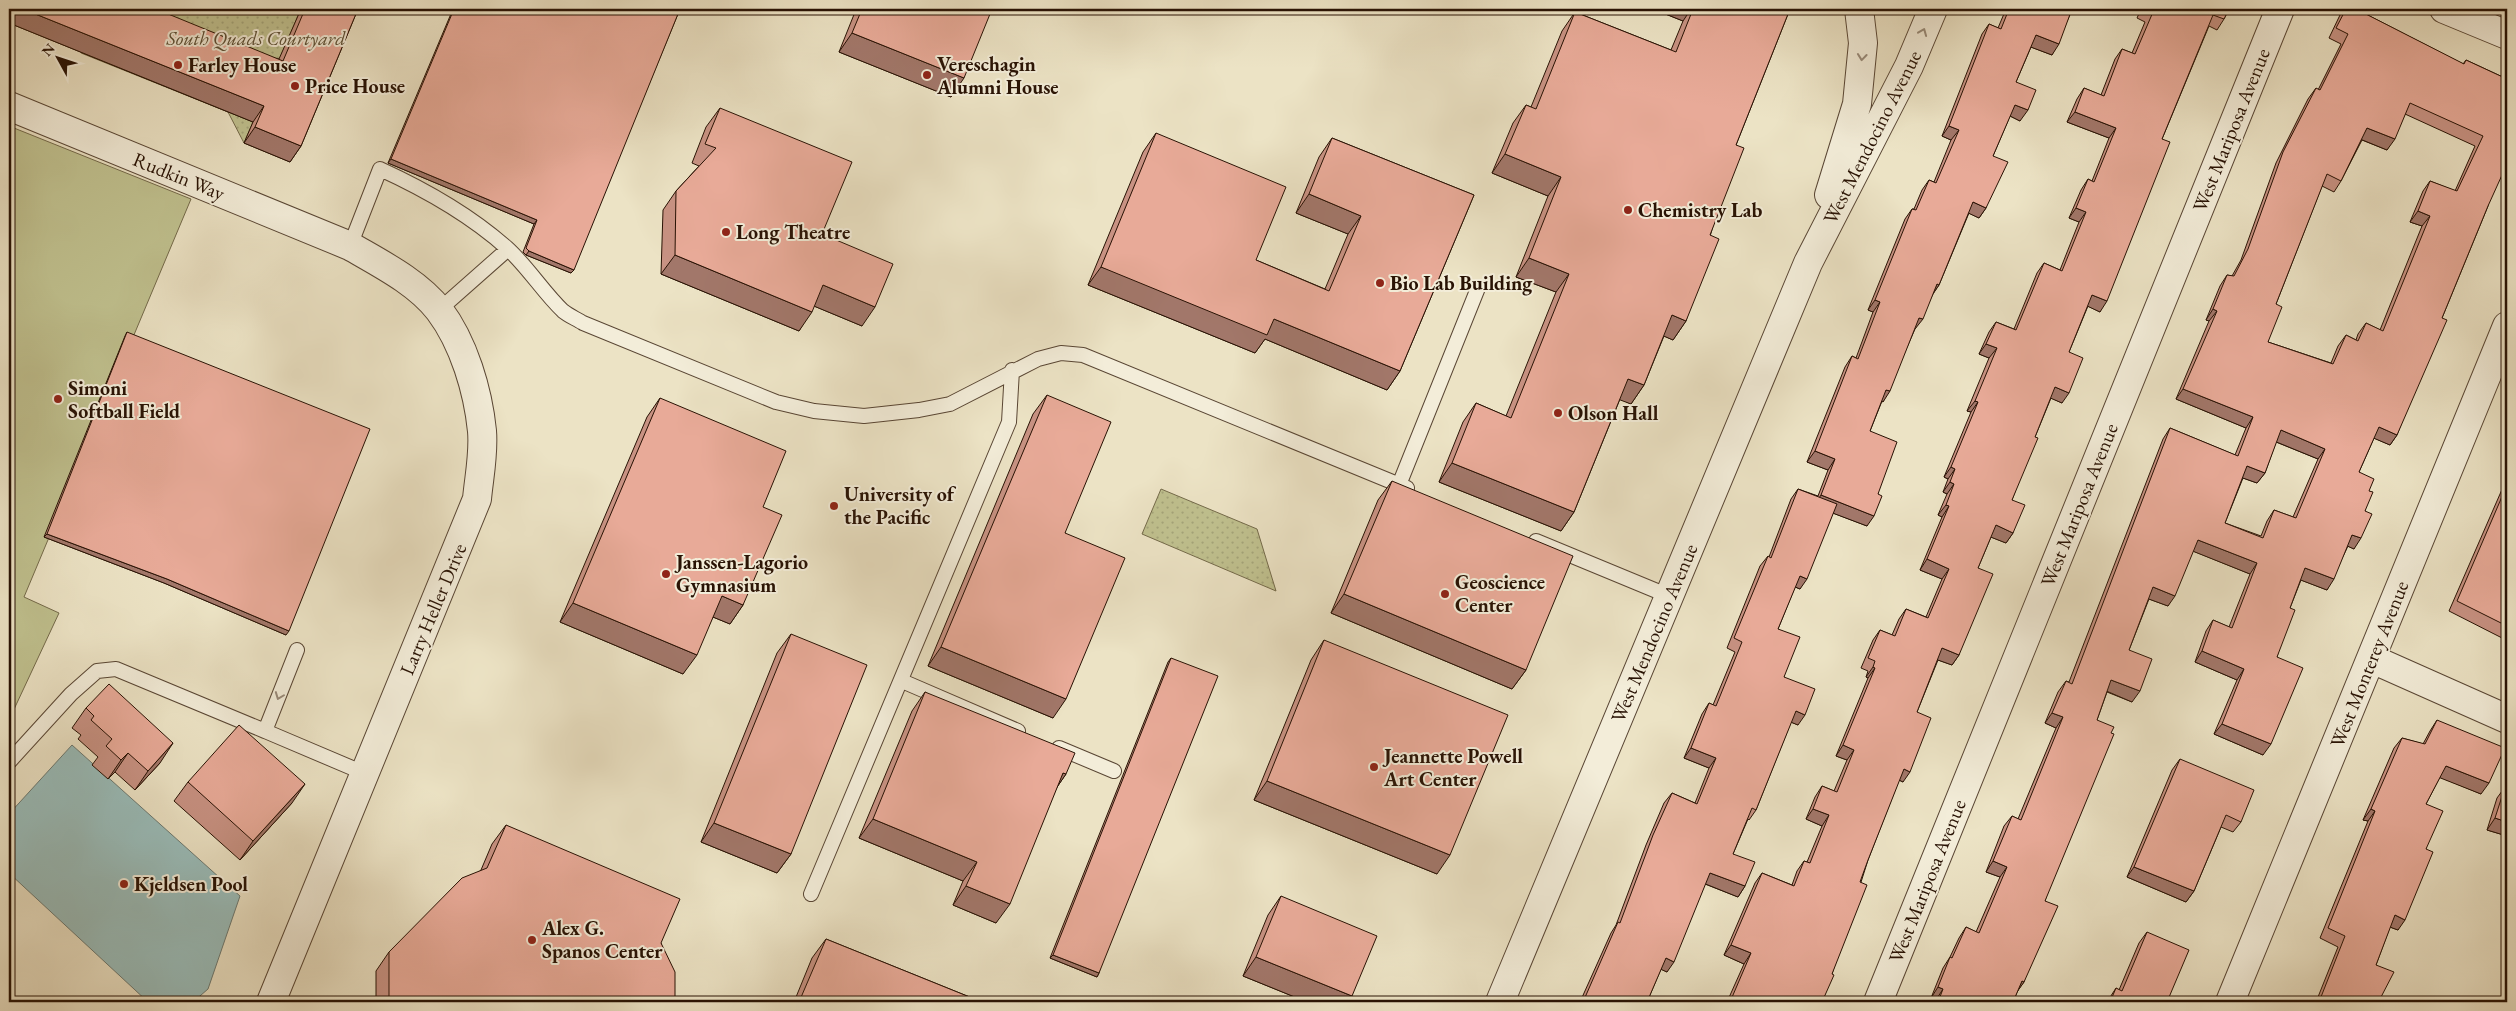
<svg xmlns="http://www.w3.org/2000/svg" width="2516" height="1011" viewBox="0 0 2516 1011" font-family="'EB Garamond',serif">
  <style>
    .grass { fill: url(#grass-dots); stroke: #746a4a }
    .park { fill: #c0c18f; stroke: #746a4a }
    .water { fill: #9abdba; stroke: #6c7971 }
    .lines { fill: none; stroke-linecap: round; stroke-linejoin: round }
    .service-casing { stroke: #594634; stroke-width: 16 }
    .minor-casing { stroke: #594634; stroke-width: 30 }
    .tertiary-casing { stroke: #594634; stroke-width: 30 }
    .service { stroke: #f3edd9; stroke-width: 14 }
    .minor { stroke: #f3edd9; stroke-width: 28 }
    .tertiary { stroke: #f3edd9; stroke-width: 28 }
    .wall { fill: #c89283; stroke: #281204; fill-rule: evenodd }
    .shaded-wall { fill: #a2776a; stroke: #281204 }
    .building { fill: #e8aa98; stroke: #281204; fill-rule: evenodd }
    .oneway { stroke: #988a79 }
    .poi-dot { fill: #8f2418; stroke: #f3edd9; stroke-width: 2 }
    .labels { text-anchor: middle; stroke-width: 4; stroke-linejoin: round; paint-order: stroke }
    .park-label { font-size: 20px; font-style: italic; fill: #5d4f35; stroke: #f3edd9 }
    .poi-label { font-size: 20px; font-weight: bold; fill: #281204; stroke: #f3edd9; text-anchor: start }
    .street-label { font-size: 20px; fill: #281204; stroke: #f3edd9 }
  </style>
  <defs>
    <pattern id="grass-dots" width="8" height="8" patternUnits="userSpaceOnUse" patternTransform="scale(1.25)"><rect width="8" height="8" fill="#c0c18f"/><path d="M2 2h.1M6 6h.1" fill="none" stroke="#a5a57a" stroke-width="1.8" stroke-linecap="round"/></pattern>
  </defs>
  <rect width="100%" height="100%" fill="#ece3c5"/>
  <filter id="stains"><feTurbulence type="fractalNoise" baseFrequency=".004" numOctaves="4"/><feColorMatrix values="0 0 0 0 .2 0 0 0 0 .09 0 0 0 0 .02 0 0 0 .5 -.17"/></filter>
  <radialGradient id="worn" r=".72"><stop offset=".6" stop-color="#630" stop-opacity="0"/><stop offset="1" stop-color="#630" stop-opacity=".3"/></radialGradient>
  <path class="grass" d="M99,9H354L300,11L244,143L228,112L81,53Z
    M1161,489L1257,529L1276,591L1142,534Z"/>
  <path class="park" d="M9,126L191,199L24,597L59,613L9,720Z"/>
  <path class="water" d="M72,745L240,896L208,989L193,1002H148L9,873V814Z"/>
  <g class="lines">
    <defs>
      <path id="service" d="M350,246L380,169C426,190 469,214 507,248C528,267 543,292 563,311C569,316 577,319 583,323L776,402L814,411L864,416L919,410L950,404L1038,359L1061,353L1083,355L1407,488
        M439,310L508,249
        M1399,485L1478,288
        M1536,541L1669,596
        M297,650L265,731L364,773
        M902,681L1018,731
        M1059,748L1114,771
        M9,762L71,694L97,671L116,669L265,731
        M811,894L1009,422L1012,370"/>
      <path id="minor" d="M2444,9L2507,35
        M9,106L350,246C381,264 417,282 439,310C464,343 478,391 482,431C484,454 479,477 477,499L271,1002
        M2372,659L2507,719
        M1878,1002L2280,9
        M2230,1002L2507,326"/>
      <path id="tertiary" d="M1829,195L1857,104L1863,43L1859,9
        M1500,1002L1808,263L1909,66L1933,9"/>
    </defs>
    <use href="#service" class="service-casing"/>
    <use href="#minor" class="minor-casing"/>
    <use href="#tertiary" class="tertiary-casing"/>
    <use href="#service" class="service"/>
    <use href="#minor" class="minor"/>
    <use href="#tertiary" class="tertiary"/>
  </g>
  <path class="wall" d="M9,9L279,59L301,9H358L301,146L290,162L244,143L253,122L9,23Z
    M453,9H680L571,273L526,255L523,252L534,224L388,163Z
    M858,9H977L951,97L839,52L855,12Z
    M1653,9H1790L1736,145L1686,321L1673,340L1664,336L1644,385L1631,404L1620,399L1574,512L1561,531L1439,482L1463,422L1476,403L1506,416L1556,292L1516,277L1548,196L1492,173L1513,123L1526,105L1531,107L1562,31L1575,12L1671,50L1683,21Z
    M2006,9H2081L2078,13L2072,10L2052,55L2031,47L2016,82L2020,121L2010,116L1993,156L1986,208L1979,218L1969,213L1939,285L1933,294L1915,329L1883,402L1882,401L1870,431L1878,494L1867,526L1833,513L1800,589L1795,587L1778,629L1784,677L1798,725L1791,722L1756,810L1749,820L1748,819L1733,854L1745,886L1738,897L1705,884L1667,972L1661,969L1647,1002H1580L1611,933L1616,925L1646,845L1664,803L1672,793L1695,803L1709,768L1684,758L1702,714L1709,703L1713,705L1735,652L1727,648L1760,566L1768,556L1769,557L1791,499L1798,489L1818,496L1828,470L1807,462L1845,367L1852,356L1856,358L1873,312L1868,310L1905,219L1912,209H1914L1922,190L1929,180L1934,182L1951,140L1942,136L1982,34L1989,24L1998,28Z
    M2141,9H2229L2224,19L2217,30L2209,26L2162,139L2100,312L2088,306L2069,352L2062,403L2051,398L2035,437L2012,500L2013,533L2006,543L1991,537L1978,568L1959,655L1952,665L1938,660L1917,712L1903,782L1899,780L1868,860L1832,974L1822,1002H1727L1744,964L1724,955L1755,883L1762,873L1792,885L1797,871L1804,861L1807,862L1822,826L1806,819L1815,797L1822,786L1834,791L1847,760L1836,756L1868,678L1866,677L1868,671L1861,668L1873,640L1880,630L1892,635L1899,619L1906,609L1926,617L1942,579L1920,570L1942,517L1938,515L1947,494L1943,492L1948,479L1944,477L1971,412L1967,411L1989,358L1979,354L1989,332L1996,322L2014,329L2037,273L2044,263L2060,270L2079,222L2069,218L2081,190L2088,179L2092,181L2109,138L2067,122L2077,99L2084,88L2101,95L2115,59L2122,49L2132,53L2145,22L2137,18Z
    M2345,9H2356L2463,64L2466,60L2507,79L2488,206L2442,318L2397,435L2390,445L2374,438L2359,472L2369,491L2365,511L2354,549L2348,546L2327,590L2301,580L2290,608L2277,657L2263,755L2214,734L2237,680L2195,662L2206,631L2213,620L2229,627L2250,574L2193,551L2168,606L2149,599L2129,650L2132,702L2107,692L2097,720L2045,901L2024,982L2018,990L2013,1002H1935L1936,1000L1931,998L1943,968L1950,957L1959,938L1966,927L1976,932L2000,877L1986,872L2004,826L2012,816L2018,819L2056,728L2045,723L2058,692L2066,681L2069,682L2163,439L2170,428L2235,455L2246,428L2176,399L2209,321L2206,320L2220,286L2227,275L2232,276L2241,260L2276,163L2308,99L2316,88L2318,90L2341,44L2329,38L2340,15ZM2405,114L2475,146L2455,191L2430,181L2423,191L2410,222L2422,226L2380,330L2366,323L2358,334L2356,340L2346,335L2338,346L2331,363L2268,342L2276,304L2322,186L2334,192L2341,181L2362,140L2387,150ZM2276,442L2318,459L2293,517L2274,510L2267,521L2261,536L2225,523L2243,478L2257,483L2265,473Z
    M720,108L822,234L862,326L814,306L799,331L661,274L663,210L676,191L699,166L692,163L706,127Z
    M1156,133L1256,260L1325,289L1348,234L1296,213L1319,157L1332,138L1474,195L1400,371L1387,390L1265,339L1255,353L1088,285L1143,152Z
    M127,332L286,635L164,583L44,537L125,336Z
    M1047,395L1065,533L1053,718L928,666L1033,414Z
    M660,398L763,507L743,605L730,624L713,617L683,674L560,622L647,417Z
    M2507,478V637L2506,640L2449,611Z
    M1392,481L1526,670L1512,689L1331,613L1378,500Z
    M791,634V854L777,873L701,842L777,653Z
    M1324,640L1437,874L1254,800L1311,660Z
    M1171,658L1099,973L1097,977L1050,958L1168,662Z
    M925,692L1066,774L1057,787L996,923L953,905L963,881L859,838L912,711Z
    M86,708L160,763L135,790L115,772L108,779L92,765L98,757L78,739L81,735L72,728Z
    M2437,720L2481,794L2440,777L2426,804V849L2398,930L2390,927L2376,965L2380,999L2378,1002H2308L2310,999L2316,1002L2338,947L2320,938L2368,821L2363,820L2394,748L2402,738L2423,744L2430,731Z
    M2180,759L2241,822L2233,832L2221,827L2194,891L2186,902L2127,877L2172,770Z
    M188,782L292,803L240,860L174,801Z
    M2505,787L2507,836L2487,830L2497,798Z
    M506,825L661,943L675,1002H376V971L389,952L481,870L492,844Z
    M1281,896L1352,996L1348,1002H1307L1243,976L1268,915Z
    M2147,932L2167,1002H2107L2116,988L2119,990L2139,943Z
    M826,939L982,1002H794L812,958Z"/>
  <path class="shaded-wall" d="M9,9H23L264,106L253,122L9,23Z
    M1653,9H1691L1683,21Z
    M2069,9H2081L2078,13Z
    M852,33L964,78L951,97L839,52Z
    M2036,35L2059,44L2052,55L2028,46Z
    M2015,105L2028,110L2020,121L2008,115Z
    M2075,112L2116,128L2109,138L2067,122Z
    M1949,126L1959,130L1951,140L1942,136Z
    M255,127L301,146L290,162L244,143Z
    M2367,128L2395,139L2387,150L2360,139Z
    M1505,154L1561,177L1548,196L1492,173Z
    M391,159L537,220L534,224L388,163Z
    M1309,194L1361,216L1348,234L1296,213Z
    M1973,202L1986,208L1979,218L1966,212Z
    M2076,208L2086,212L2079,222L2069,218Z
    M2418,211L2430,216L2422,226L2410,222Z
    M529,251L574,270L571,273L526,255Z
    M675,255L812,312L799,331L661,274Z
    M1529,258L1569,274L1556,292L1516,277Z
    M1101,267L1274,319L1400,371L1387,390L1265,339L1255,353L1088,285Z
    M1937,284L1939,285L1932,295Z
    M823,285L875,307L862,326L809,304Z
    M2092,295L2107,301L2100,312L2085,305Z
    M1875,300L1880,302L1873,312L1868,310Z
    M2213,309L2217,311L2209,321L2206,320Z
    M1672,315L1686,321L1673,340L1659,334Z
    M1919,318L1923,319L1915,329L1912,328Z
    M1986,344L1997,348L1989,358L1979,354Z
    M1628,379L1644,385L1631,404L1615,398Z
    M2055,387L2069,393L2062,403L2048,397Z
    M2183,389L2253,417L2246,428L2176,399Z
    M1886,390L1890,391L1883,402L1879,400Z
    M1975,401L1978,402L1971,412L1967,411Z
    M2379,427L2397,435L2390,445L2371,437Z
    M2281,430L2325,449L2318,459L2274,441Z
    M1815,451L1835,459L1828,470L1807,462Z
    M1452,463L1574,512L1561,531L1439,482Z
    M2247,466L2265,473L2257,483L2240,477Z
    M1951,467L1955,469L1948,479L1944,477Z
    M1950,482L1954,484L1947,494L1943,492Z
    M1821,495L1874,516L1867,526L1814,506Z
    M1946,505L1949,506L1942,517L1938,515Z
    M1996,525L2013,533L2006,543L1988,536Z
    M47,534L167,579L289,631L286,635L164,583L44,537Z
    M2352,535L2361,538L2354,549L2345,545Z
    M2198,540L2257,563L2250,574L2190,550Z
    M1927,559L1949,569L1942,579L1920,570Z
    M2305,568L2334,579L2327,590L2298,579Z
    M1800,576L1807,579L1800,589L1793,586Z
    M2153,587L2175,596L2168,606L2146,598Z
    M1344,594L1526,670L1512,689L1331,613Z
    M722,596L743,605L730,624L708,615Z
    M573,603L697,655L683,674L560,622Z
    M941,647L1066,699L1053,718L928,666Z
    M1942,648L1959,655L1952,665L1935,659Z
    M2202,651L2244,669L2237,680L2195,662Z
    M1873,667L1875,668L1868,678L1866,677Z
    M2111,680L2140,691L2132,702L2104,690Z
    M1796,711L1805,715L1798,725L1788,721Z
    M2052,713L2063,717L2056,728L2045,723Z
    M2222,724L2271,744L2263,755L2214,734Z
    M173,743L160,763L135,790L148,771Z
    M1843,745L1854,750L1847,760L1836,756Z
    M1691,748L1716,758L1709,768L1684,758Z
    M128,753L115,772L108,779L121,760Z
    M2446,766L2489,783L2481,794L2438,777Z
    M1904,769L1910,772L1903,782L1897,779Z
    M1063,773L1066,774L1053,793Z
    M1267,781L1450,855L1437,874L1254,800Z
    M305,784L292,803L240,860L253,841Z
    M1813,809L1829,815L1822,826L1806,819Z
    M2371,809L2375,811L2368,821L2363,820Z
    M2495,818L2507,822V836L2487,830Z
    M873,819L977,862L963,881L859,838Z
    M714,823L791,854L777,873L701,842Z
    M1993,861L2007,867L2000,877L1986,872Z
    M2134,867L2194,891L2186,902L2127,877Z
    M1710,873L1745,886L1738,897L1703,883Z
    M966,886L1010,904L996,923L953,905Z
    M2395,915L2405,920L2398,930L2387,926Z
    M1731,945L1751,953L1744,964L1724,955Z
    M1053,955L1099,973L1097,977L1050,958Z
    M1256,957L1352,996L1348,1002H1307L1243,976Z
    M1666,958L1674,962L1667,972L1658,968Z
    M2022,981L2024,982L2017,992Z
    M1938,987L1943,989L1936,1000L1931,998Z
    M2374,997L2380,999L2378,1002H2370Z"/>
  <path class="building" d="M23,9H156L283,61L305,9H358L301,146L255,127L264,106Z
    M454,9H680L574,270L529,251L526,248L537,220L391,159Z
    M862,9H977L990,14L964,78L852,33Z
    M1693,9H1790L1736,145L1744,148L1710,235L1719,239L1686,321L1672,315L1644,385L1628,379L1574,512L1452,463L1476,403L1511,418L1569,274L1529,258L1561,177L1505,154L1526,105L1536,109L1575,12L1676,52Z
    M2009,9H2072L2059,44L2036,35L2016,82L2036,90L2028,110L2015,105L1993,156L2008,162L1986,208L1973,202L1939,285L1937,284L1923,319L1919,318L1890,391L1886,390L1870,431L1897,442L1878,494L1882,496L1874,516L1821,495L1835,459L1815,451L1852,356L1858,359L1880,302L1875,300L1912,209L1916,210L1929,180L1936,183L1959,130L1949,126L1989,24L2001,29Z
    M2146,9H2229L2224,19L2213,15L2162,139L2170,142L2107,301L2092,295L2069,352L2083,358L2069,393L2055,387L2035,437L2038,438L2012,500L2025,505L2013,533L1996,525L1978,568L1993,574L1959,655L1942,648L1917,712L1931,718L1910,772L1904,769L1868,860L1860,882L1867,885L1832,974L1834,975L1822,1002H1730L1751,953L1731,945L1762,873L1794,886L1804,861L1810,863L1829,815L1813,809L1822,786L1837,792L1854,750L1843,745L1875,668L1873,667L1875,661L1868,658L1880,630L1895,636L1906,609L1928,618L1949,569L1927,559L1949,506L1946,505L1954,484L1950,482L1955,469L1951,467L1978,402L1975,401L1997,348L1986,344L1996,322L2016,330L2044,263L2062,271L2086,212L2076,208L2088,179L2094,182L2116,128L2075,112L2084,88L2104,96L2122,49L2135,54L2153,12Z
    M2346,9H2356L2464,64L2466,60L2507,79V164L2488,206L2442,318L2447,320L2397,435L2379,427L2359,472L2374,479L2369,491L2373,492L2365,511L2372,514L2361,538L2352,535L2334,579L2305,568L2290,608L2295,610L2277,657L2303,668L2271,744L2222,724L2244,669L2202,651L2213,620L2232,628L2257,563L2198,540L2175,596L2153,587L2129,650L2152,659L2140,691L2111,680L2097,720L2114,727L2111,733L2114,734L2045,901L2058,906L2024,982L2022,981L2013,1002H1938L1943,989L1938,987L1950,957L1952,958L1966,927L1979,933L2007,867L1993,861L2012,816L2021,820L2063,717L2052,713L2066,681L2072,684L2170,428L2238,456L2253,417L2183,389L2217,311L2213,309L2227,275L2234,276L2248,249L2283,152L2316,88L2320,90L2348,34L2336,28ZM2410,103L2483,136L2457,191L2430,181L2418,211L2430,216L2383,331L2366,323L2358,341L2346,335L2333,364L2268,342L2282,307L2276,304L2327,174L2341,181L2367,128L2395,139ZM2281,430L2325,449L2296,518L2274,510L2263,538L2225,523L2247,466L2265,473Z
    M720,108L852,162L822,234L893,264L875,307L823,285L812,312L675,255L676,191L716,148L705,144Z
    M1156,133L1286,187L1256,260L1329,291L1361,216L1309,194L1332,138L1474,195L1400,371L1274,319L1267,335L1101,267Z
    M127,332L370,429L289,631L167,579L47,534Z
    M1047,395L1111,422L1065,533L1125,558L1066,699L941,647Z
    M660,398L786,451L763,507L782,515L743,605L722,596L697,655L573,603Z
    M1392,481L1573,556L1526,670L1344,594Z
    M2507,485V626L2457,601Z
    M1798,489L1837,504L1807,579L1800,576L1778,629L1800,637L1784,677L1815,689L1805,715L1796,711L1756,810L1752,808L1733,854L1755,862L1745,886L1710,873L1674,962L1666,958L1647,1002H1583L1618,922L1620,923L1653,835L1672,793L1697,804L1716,758L1691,748L1709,703L1716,706L1742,642L1734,638L1768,556L1771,558Z
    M791,634L867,665L791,854L714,823Z
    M1324,640L1508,715L1450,855L1267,781Z
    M1171,658L1218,676L1099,973L1053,955Z
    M109,684L173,743L148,771L128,753L121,760L106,746L112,739L91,720L94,716L86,708Z
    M925,692L1075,753L1066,774L1063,773L1010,904L966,886L977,862L873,819Z
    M2437,720L2505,748L2489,783L2446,766L2426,804L2443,811L2426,849L2433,852L2405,920L2395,915L2376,965L2394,972L2380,999L2374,997L2371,1002H2319L2345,936L2328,928L2375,811L2371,809L2402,738L2425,744Z
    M239,725L305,784L253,841L188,782Z
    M2180,759L2254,790L2241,822L2226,815L2194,891L2134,867Z
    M2505,787H2507V822L2495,818Z
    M506,825L680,899L661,943L675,972V1002H389V952L462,878L487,868Z
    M1281,896L1377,936L1352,996L1256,957Z
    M2147,932L2189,950L2167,1002H2110L2116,988L2122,991Z
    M826,939L982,1002H799Z
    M2310,999L2318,1002H2309Z"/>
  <defs><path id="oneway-chevron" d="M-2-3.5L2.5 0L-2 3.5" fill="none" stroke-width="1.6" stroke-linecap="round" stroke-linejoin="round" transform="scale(1.25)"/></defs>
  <g class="oneway">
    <use href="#oneway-chevron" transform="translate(1923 32) rotate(-68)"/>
    <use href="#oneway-chevron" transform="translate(1862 57) rotate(96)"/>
    <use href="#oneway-chevron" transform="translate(279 696) rotate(111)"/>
  </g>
  <g class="poi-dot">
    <circle cx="178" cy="65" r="5"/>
    <circle cx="927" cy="75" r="5"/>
    <circle cx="295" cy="86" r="5"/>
    <circle cx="1628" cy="210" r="5"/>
    <circle cx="726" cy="232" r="5"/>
    <circle cx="1380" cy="283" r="5"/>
    <circle cx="58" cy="399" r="5"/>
    <circle cx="1558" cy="413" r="5"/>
    <circle cx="834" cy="506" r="5"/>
    <circle cx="666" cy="574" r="5"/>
    <circle cx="1445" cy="594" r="5"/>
    <circle cx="1374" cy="767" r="5"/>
    <circle cx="124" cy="884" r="5"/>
    <circle cx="532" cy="940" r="5"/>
  </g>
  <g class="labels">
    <g class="park-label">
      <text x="256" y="45">South Quads Courtyard</text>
    </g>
    <g class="poi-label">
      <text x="937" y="71">Vereschagin<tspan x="937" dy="23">Alumni House</tspan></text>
      <text x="188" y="72">Farley House</text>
      <text x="305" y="93">Price House</text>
      <text x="1638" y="217">Chemistry Lab</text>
      <text x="736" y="239">Long Theatre</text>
      <text x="1390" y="290">Bio Lab Building</text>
      <text x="68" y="395">Simoni<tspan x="68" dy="23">Softball Field</tspan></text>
      <text x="1568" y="420">Olson Hall</text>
      <text x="844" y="501">University of<tspan x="844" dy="23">the Pacific</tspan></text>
      <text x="676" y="569">Janssen-Lagorio<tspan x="676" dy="23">Gymnasium</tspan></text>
      <text x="1455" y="589">Geoscience<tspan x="1455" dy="23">Center</tspan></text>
      <text x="1384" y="763">Jeannette Powell<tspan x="1384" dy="23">Art Center</tspan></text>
      <text x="134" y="891">Kjeldsen Pool</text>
      <text x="542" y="935">Alex G.<tspan x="542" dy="23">Spanos Center</tspan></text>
    </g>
    <g class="street-label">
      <text transform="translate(2231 130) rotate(-68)" y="7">West Mariposa Avenue</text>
      <text transform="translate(1872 137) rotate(-63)" y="7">West Mendocino Avenue</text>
      <text transform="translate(179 176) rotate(22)" y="7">Rudkin Way</text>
      <text transform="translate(2079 505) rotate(-68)" y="7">West Mariposa Avenue</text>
      <text transform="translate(433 609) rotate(-67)" y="7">Larry Heller Drive</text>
      <text transform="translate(1654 633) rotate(-67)" y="7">West Mendocino Avenue</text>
      <text transform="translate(2369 664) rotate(-68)" y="7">West Monterey Avenue</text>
      <text transform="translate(1927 881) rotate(-68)" y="7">West Mariposa Avenue</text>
    </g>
  </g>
  <rect width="2516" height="1011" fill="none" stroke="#ece3c5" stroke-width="30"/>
  <rect x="10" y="10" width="2496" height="991" fill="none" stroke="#281204" stroke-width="2.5"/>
  <rect x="15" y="15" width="2486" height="981" fill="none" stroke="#281204"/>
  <g transform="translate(58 58) rotate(310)" stroke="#f3edd9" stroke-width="4" paint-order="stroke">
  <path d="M0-4L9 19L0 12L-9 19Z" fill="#281204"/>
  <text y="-8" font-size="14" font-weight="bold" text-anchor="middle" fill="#281204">N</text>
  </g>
  <rect width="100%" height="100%" filter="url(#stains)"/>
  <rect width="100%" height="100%" fill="url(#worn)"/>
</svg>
